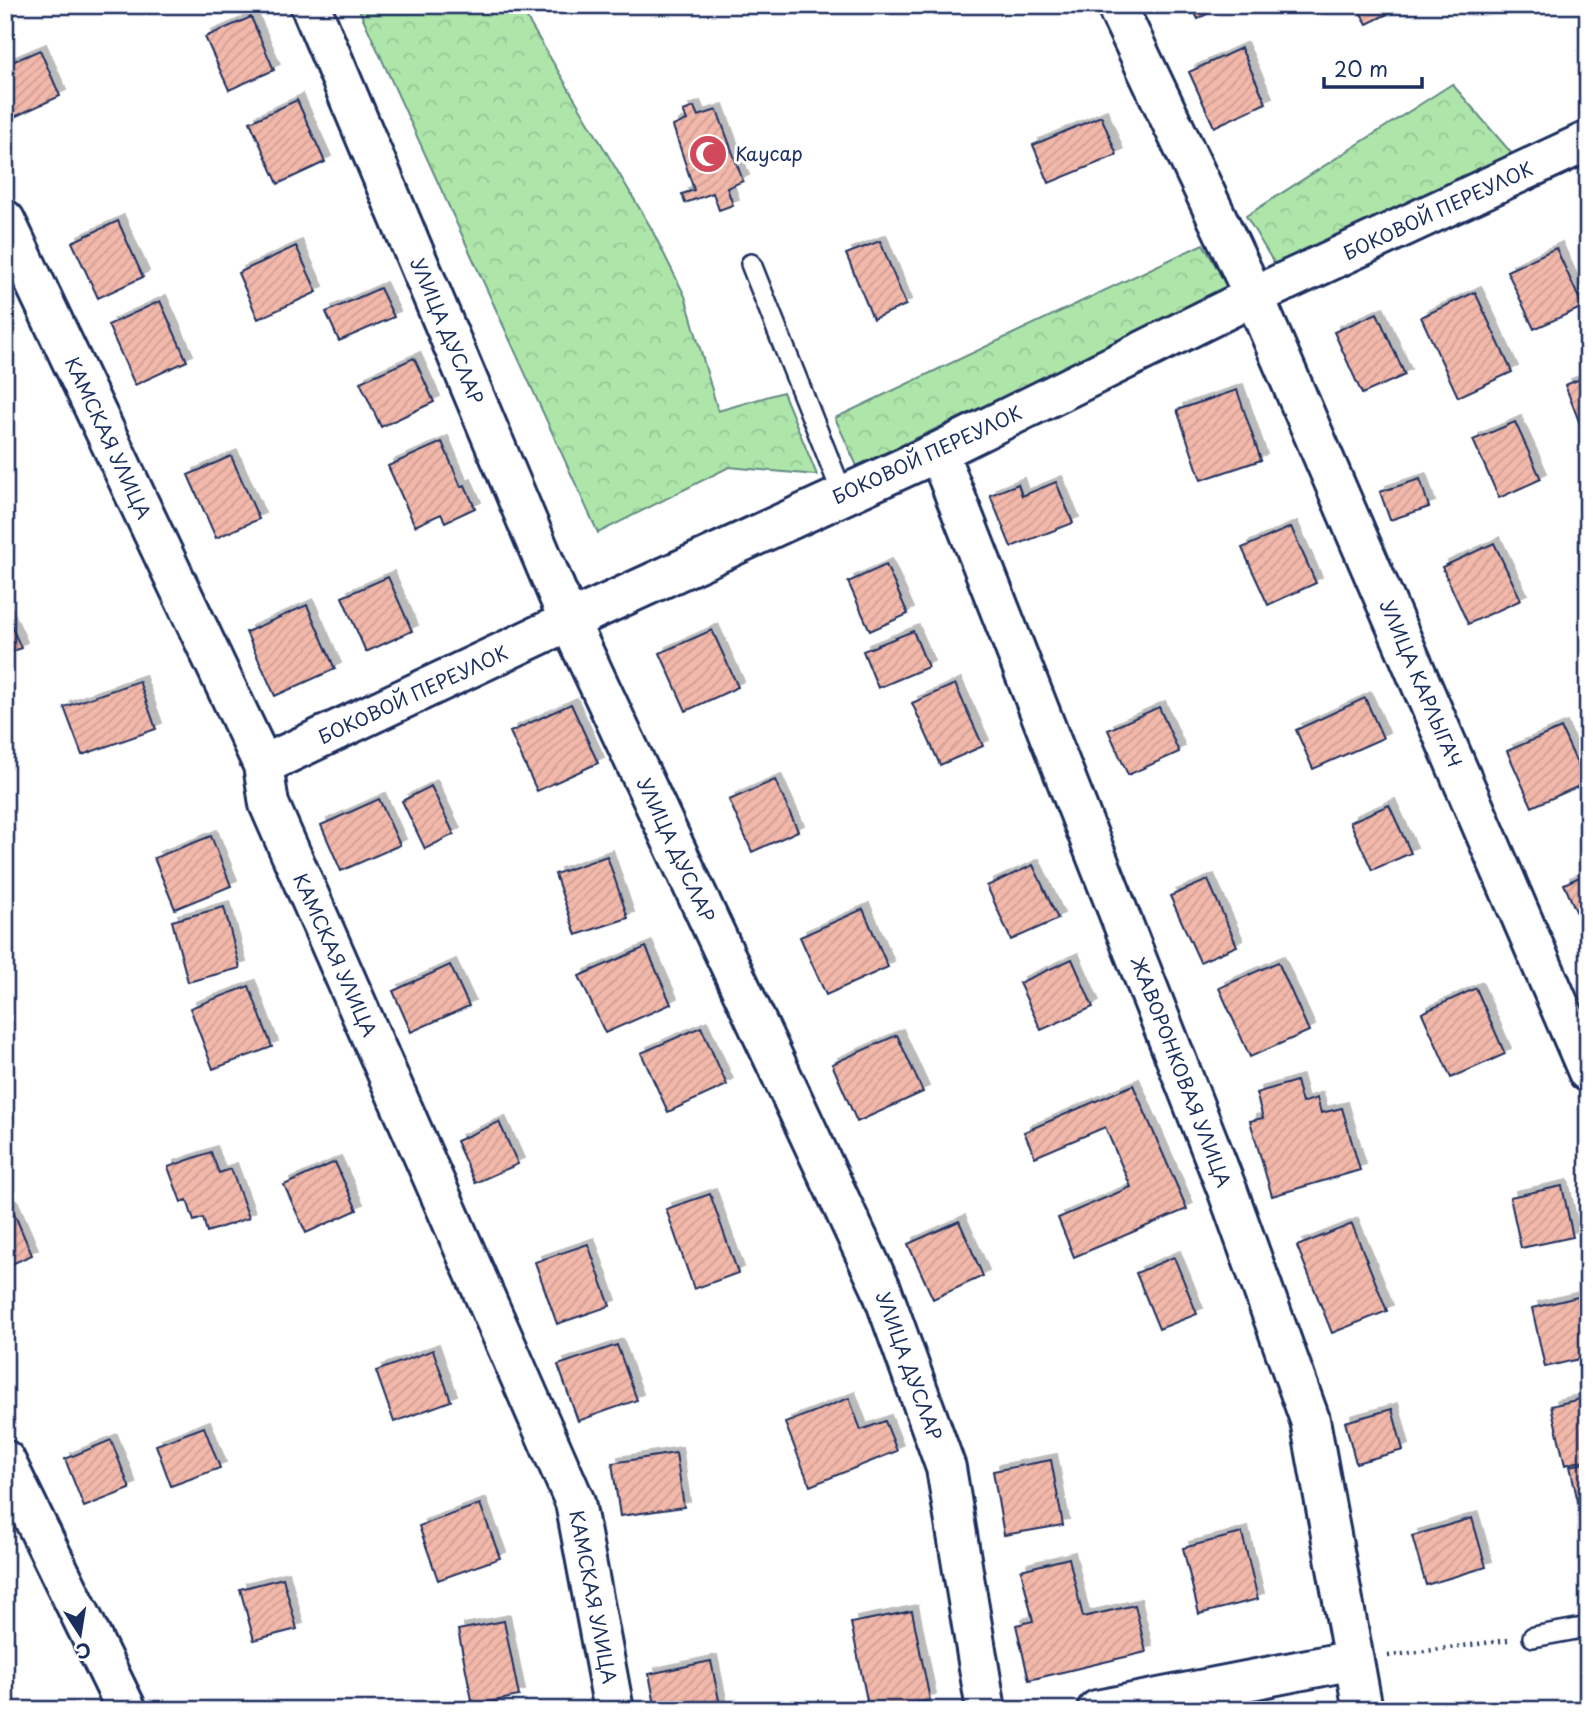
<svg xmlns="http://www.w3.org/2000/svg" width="1593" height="1715" viewBox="0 0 1593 1715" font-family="'Playpen Sans',sans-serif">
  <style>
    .forest { fill: url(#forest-crowns); stroke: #648a84; stroke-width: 2 }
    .building { fill: url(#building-hatch); stroke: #1b2f5e; stroke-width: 2; filter: url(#shadow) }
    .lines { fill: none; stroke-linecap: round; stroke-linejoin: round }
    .service-casing { stroke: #1b2f5e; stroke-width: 24 }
    .minor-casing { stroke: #1b2f5e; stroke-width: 44 }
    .path { stroke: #1b2f5e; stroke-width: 4.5; stroke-dasharray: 2 5; stroke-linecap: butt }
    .service { stroke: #fff; stroke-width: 19 }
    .minor { stroke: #fff; stroke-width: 38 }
    .labels { text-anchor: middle; stroke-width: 6; stroke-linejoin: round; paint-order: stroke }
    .poi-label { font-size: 19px; fill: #1b2f5e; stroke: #fff; text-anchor: start }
    .street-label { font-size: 19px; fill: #1b2f5e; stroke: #fff }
  </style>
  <defs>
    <pattern id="forest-crowns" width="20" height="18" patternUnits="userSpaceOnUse" patternTransform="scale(1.75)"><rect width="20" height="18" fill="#aee6aa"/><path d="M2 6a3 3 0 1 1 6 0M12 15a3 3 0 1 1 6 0" fill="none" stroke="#95c695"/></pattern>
    <pattern id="building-hatch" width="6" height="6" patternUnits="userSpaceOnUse" patternTransform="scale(1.75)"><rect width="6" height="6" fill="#f2b8aa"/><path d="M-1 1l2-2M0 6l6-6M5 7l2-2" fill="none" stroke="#cf9e95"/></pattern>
    <filter id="shadow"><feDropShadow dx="6" dy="-6" stdDeviation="0" flood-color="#0004"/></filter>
  </defs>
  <rect width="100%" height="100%" fill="#fff"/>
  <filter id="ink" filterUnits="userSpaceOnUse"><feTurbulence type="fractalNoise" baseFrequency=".0143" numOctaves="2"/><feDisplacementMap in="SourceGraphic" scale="14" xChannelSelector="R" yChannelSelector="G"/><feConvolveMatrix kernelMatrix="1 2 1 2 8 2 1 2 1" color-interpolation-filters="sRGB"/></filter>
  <g filter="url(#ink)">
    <path class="forest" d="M357,5H519L650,226L685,296L718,411L783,392L817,475L729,467L598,533Z
      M1452,84L1513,155L1277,268L1246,216Z
      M1203,244L1230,290L857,466L835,418Z"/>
    <path class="building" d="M1191,5H1222L1198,19Z
      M1356,5H1406L1367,24Z
      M251,17L274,70L229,90L205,37Z
      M1241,48L1266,103L1214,127L1189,72Z
      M40,50L60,96L12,118L5,103V65Z
      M297,100L325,162L278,184L250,122Z
      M694,107L698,116L717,110L743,181L727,188L733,205L719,210L713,193L685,203L682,194L694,190L673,126L687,120L683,111Z
      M1101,116L1117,155L1049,183L1033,145Z
      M118,221L143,277L98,298L72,242Z
      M880,241L906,305L873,319L846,254Z
      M296,246L317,292L258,319L238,273Z
      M1556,248L1583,307L1534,329L1507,271Z
      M380,288L394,317L339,341L326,312Z
      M1475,292L1512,372L1458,397L1421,317Z
      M160,301L187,361L135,385L108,325Z
      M1377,313L1405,375L1362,394L1334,332Z
      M414,358L434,402L381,427L360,382Z
      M1588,376V421L1580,424L1565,385Z
      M1237,390L1261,460L1201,480L1177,410Z
      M1588,421V446L1580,424Z
      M1515,422L1541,479L1499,498L1473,440Z
      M442,442L461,487L465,485L475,508L445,522L441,514L415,526L388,466Z
      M231,456L259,519L216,538L188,475Z
      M1420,479L1429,507L1390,520L1380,492Z
      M1056,482L1073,523L1011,547L990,495L1018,484L1022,496Z
      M1291,527L1316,583L1268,605L1242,548Z
      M1494,543L1521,600L1468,624L1442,567Z
      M886,565L908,614L870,631L848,582Z
      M388,577L412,631L366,652L342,597Z
      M307,605L335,669L275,696L246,632Z
      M5,612L21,648L5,655Z
      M712,630L738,687L686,711L660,653Z
      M913,631L928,667L878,688L863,651Z
      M139,681L156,729L82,755L64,707Z
      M955,684L983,746L940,765L912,703Z
      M1365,698L1383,738L1313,769L1296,730Z
      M571,704L598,763L537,791L510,732Z
      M1159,707L1179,752L1128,775L1108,730Z
      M1561,728L1586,783L1532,807L1507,751Z
      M775,780L798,831L752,852L729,800Z
      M431,786L454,834L425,849L402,801Z
      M379,799L400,845L341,871L321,825Z
      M1389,805L1411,853L1372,870L1350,822Z
      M211,836L231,886L175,909L154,858Z
      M607,856L628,918L576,935L555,874Z
      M1033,865L1058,919L1011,940L987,886Z
      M1588,873V938L1564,884Z
      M1208,880L1237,946L1200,962L1170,896Z
      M224,907L240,968L188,982L172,921Z
      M863,909L888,967L826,995L800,937Z
      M646,947L671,1004L605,1033L579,976Z
      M1072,959L1093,1007L1041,1030L1019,983Z
      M1278,962L1309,1031L1250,1057L1219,988Z
      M450,965L469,1006L411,1032L393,991Z
      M249,986L272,1047L213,1069L190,1008Z
      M1476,988L1505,1054L1451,1078L1422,1013Z
      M701,1027L727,1085L668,1112L641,1053Z
      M897,1035L923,1092L857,1122L832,1064Z
      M1296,1081L1302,1103L1317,1098L1321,1113L1342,1108L1360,1170L1272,1196L1250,1121L1263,1118L1256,1093Z
      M1133,1085L1187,1209L1074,1257L1058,1218L1131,1187L1105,1127L1035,1157L1024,1132Z
      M499,1122L518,1164L475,1183L456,1141Z
      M211,1152L219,1173L231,1169L249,1218L207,1232L203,1218L194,1221L187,1200L181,1202L168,1167Z
      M335,1162L357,1210L306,1233L284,1185Z
      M1562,1186L1573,1237L1521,1248L1510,1197Z
      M710,1194L738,1273L694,1289L666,1209Z
      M11,1206L32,1255L5,1267V1209Z
      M959,1221L983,1276L933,1299L908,1244Z
      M1352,1224L1387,1311L1332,1333L1297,1246Z
      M588,1244L610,1306L557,1324L535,1262Z
      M1174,1257L1197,1314L1159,1329L1136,1273Z
      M1582,1296L1588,1322V1357L1545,1367L1532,1308Z
      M617,1345L637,1400L578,1421L558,1365Z
      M433,1350L451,1401L394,1422L376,1371Z
      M1588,1397V1459L1565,1465L1551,1406Z
      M849,1398L861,1430L885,1421L897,1451L810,1486L785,1423Z
      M1392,1409L1403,1450L1356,1463L1345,1422Z
      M204,1427L220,1468L171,1486L156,1445Z
      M111,1440L130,1489L84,1507L65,1459Z
      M676,1453L684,1507L620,1516L612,1463Z
      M1051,1460L1063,1525L1004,1535L993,1471Z
      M1588,1462V1547L1570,1466Z
      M480,1504L500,1558L438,1580L419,1526Z
      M1472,1518L1486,1567L1426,1585L1412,1536Z
      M1242,1533L1258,1599L1199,1614L1183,1548Z
      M1069,1558L1083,1617L1135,1605L1146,1652L1029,1680L1016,1625L1033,1621L1021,1570Z
      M283,1578L297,1629L254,1640L240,1589Z
      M912,1611L930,1700L879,1710H869L851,1623Z
      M504,1621L519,1696L473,1705L458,1630Z
      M711,1661L721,1710H656L649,1674Z"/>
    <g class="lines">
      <defs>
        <path id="service" d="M751,264L843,495
          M1533,1637L1588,1627"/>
        <path id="minor" d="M310,5L569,621L881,1288L946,1468L986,1710
          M1119,11L1254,296L1588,1072
          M5,220L263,765L269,804L575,1502L614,1710
          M938,452L1228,1192L1310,1420L1363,1710
          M263,765L569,621L938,452L1254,296L1588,141
          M5,1460L127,1710
          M1097,1710L1354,1660"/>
      </defs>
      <use href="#service" class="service-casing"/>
      <use href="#minor" class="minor-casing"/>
      <path class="path" d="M1388,1656L1508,1640"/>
      <use href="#service" class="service"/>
      <use href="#minor" class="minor"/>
    </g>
  </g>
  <defs>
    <symbol id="mosque-disc" viewBox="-11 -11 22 22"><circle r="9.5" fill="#d1495b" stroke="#fff"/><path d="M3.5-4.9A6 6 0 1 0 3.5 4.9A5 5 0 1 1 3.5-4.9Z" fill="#fff"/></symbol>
  </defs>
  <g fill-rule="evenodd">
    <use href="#mosque-disc" x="686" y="132" width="44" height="44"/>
  </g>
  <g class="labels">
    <g class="poi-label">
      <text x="735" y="161">Каусар</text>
    </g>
    <g class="street-label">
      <text transform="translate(1438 211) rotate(-25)" y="7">БОКОВОЙ ПЕРЕУЛОК</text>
      <text transform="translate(447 331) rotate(67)" y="7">УЛИЦА ДУСЛАР</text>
      <text transform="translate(108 438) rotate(65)" y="7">КАМСКАЯ УЛИЦА</text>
      <text transform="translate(927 455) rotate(-25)" y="7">БОКОВОЙ ПЕРЕУЛОК</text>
      <text transform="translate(1421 684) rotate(67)" y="7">УЛИЦА КАРЛЫГАЧ</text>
      <text transform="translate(413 695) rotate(-25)" y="7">БОКОВОЙ ПЕРЕУЛОК</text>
      <text transform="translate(676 850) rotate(65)" y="7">УЛИЦА ДУСЛАР</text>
      <text transform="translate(335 955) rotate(66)" y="7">КАМСКАЯ УЛИЦА</text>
      <text transform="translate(1181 1072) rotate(69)" y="7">ЖАВОРОНКОВАЯ УЛИЦА</text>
      <text transform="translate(909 1366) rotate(70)" y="7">УЛИЦА ДУСЛАР</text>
      <text transform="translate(593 1597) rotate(79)" y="7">КАМСКАЯ УЛИЦА</text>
    </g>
  </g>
  <rect width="1593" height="1715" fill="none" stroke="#fff" stroke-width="28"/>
  <rect x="14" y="14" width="1565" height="1687" fill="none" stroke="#1b2f5e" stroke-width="2.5" filter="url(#ink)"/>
  <g transform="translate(80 1634) rotate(168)" stroke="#ffffff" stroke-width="5" paint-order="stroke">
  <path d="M0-5L12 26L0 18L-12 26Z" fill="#1b2f5e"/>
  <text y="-10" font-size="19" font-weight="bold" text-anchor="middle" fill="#1b2f5e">С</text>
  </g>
  <path d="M1324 77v10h98v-10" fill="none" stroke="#1b2f5e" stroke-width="3.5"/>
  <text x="1334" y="77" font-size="21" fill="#1b2f5e" stroke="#ffffff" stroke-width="5" paint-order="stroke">20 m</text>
</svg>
